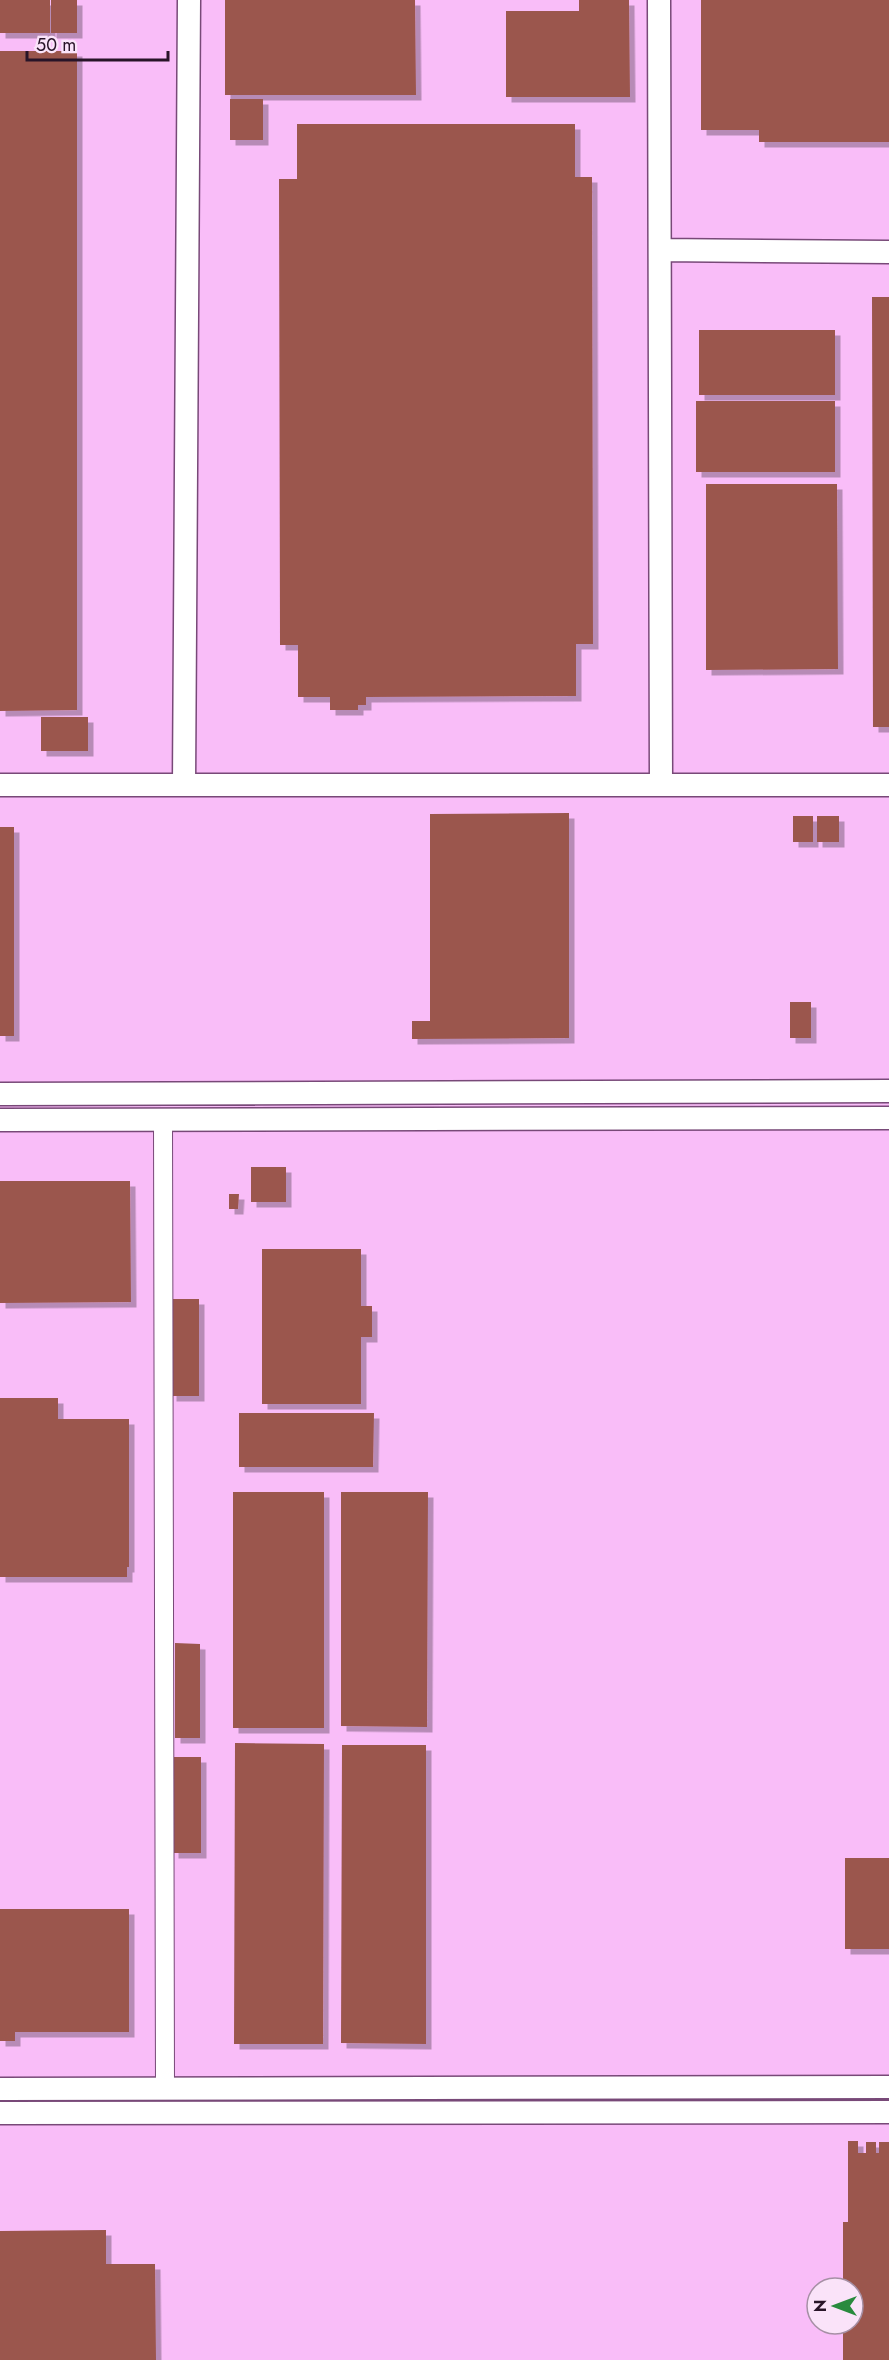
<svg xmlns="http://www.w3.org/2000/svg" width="889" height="2360" viewBox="0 0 889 2360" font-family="Jost,sans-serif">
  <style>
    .built { fill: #f9bdf8; fill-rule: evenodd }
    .building { fill: #9b564e; filter: url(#shadow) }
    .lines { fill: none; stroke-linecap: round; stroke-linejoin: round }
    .minor-casing { stroke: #784978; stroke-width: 20 }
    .tertiary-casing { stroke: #784978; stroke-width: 25 }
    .minor { stroke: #fff; stroke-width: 18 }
    .tertiary { stroke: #fff; stroke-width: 22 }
  </style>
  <defs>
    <filter id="shadow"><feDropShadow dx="5.5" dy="5.5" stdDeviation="0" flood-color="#0004"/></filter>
  </defs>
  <rect width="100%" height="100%" fill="#facdf8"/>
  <path class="built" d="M0,0H889V2360H0ZM817,2288H853V2324H817Z"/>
  <path class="building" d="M0,0H50V33H0Z
    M51,0H77V33H51Z
    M225,0H415L416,95H225Z
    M579,0H629L630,97H506V11H579Z
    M701,0H889V142H759V130H701Z
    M0,51H77V710L0,711Z
    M230,99H263V140H230Z
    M297,124H575V177H592L593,644H576V696L366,697V705H358V710H330V697H298V645H280L279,179H297Z
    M872,297H889V727H873Z
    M699,330H835V395H699Z
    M696,401H835V472H696Z
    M706,484H837L838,669L706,670Z
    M41,717H88V751H41Z
    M569,813V1038L412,1039V1021H430V814Z
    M793,816H813V842H793Z
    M817,816H839V842H817Z
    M0,827H14V1036H0Z
    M790,1002H811V1038H790Z
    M251,1167H286V1202H251Z
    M0,1181H130L131,1302L0,1303Z
    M229,1194H239L238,1209H229Z
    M262,1249H361V1306H372V1337H361V1404H262Z
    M171,1299H199V1396H171Z
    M0,1398H58V1419H129V1567H127V1577H0Z
    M239,1413H374L373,1467H239Z
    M233,1492H324V1728H233Z
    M341,1492H428L427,1727L341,1726Z
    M175,1643L200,1644V1738H175Z
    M235,1743L324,1744L323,2044H234Z
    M342,1745H426V2044L341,2043Z
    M174,1757H201V1853H173Z
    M845,1858H889V1949H845Z
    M0,1909H129V2032H15V2041H0Z
    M848,2141H858V2153H866V2142H876V2153H879V2142H889V2360H843V2324H853V2288H843V2222H848Z
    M106,2230V2264H155L156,2360H0V2231Z"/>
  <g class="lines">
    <defs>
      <path id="minor" d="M163,1120L165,2089"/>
      <path id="tertiary" d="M659,0L661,785
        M661,250L889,252
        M0,785H889
        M184,785L189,0
        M0,1094L889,1091
        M0,1120L889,1118
        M0,2089L889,2087
        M0,2113L889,2112"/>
    </defs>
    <use href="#minor" class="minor-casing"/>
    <use href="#tertiary" class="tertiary-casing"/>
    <use href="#minor" class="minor"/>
    <use href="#tertiary" class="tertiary"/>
  </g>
  <g transform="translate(835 2306) rotate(270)"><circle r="28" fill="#fae3f9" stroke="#a690a5" stroke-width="1.5"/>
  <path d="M0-4.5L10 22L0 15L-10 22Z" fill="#298a3e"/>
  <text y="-9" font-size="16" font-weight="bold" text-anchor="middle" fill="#281428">N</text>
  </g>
  <path d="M27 51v9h141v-9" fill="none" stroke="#281428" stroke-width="3"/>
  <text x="36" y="51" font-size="18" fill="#281428" stroke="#fae3f9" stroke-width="4.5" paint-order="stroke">50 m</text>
</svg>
